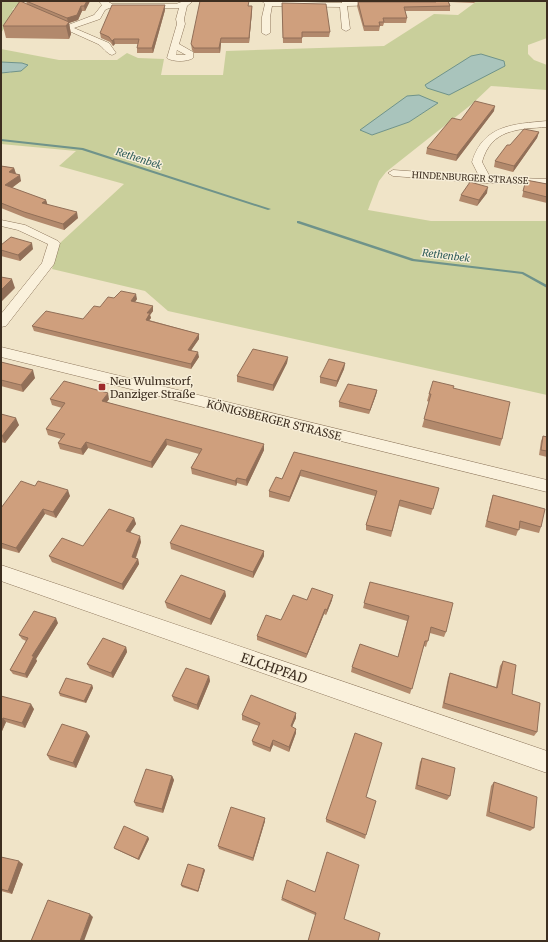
<svg xmlns="http://www.w3.org/2000/svg" width="548" height="942" viewBox="0 0 548 942" font-family="Merriweather,serif">
  <style>
    .green { fill: #c9cf9b; fill-rule: evenodd }
    .water { fill: #a9c4bc; stroke: #6f938a }
    .lines { fill: none; stroke-linecap: round; stroke-linejoin: round }
    .stream { fill: #6f938a; fill-rule: evenodd }
    .minor-casing { stroke: #8d765c; stroke-width: 1 }
    .minor { fill: #faf1dc; fill-rule: evenodd }
    .wall { fill: #b2896c }
    .shaded-wall { fill: #916f58 }
    .building { fill: #cf9f7d; stroke: #916f58 }
    .poi-dot { fill: #9e2a2b; stroke: #f7eed8; stroke-width: 1.5 }
    .labels { text-anchor: middle; stroke-width: 3; stroke-linejoin: round; paint-order: stroke }
    .far-street-label { font-size: 9px; fill: #3d2e20; stroke: #f7eed8 }
    .far-water-label { font-size: 10px; font-style: italic; fill: #2f5d5a; stroke: #f7eed8 }
    .poi-label { font-size: 11px; fill: #3d2e20; stroke: #f7eed8; text-anchor: start }
    .street-label { font-size: 11px; fill: #3d2e20; stroke: #f7eed8 }
    .near-street-label { font-size: 13px; fill: #3d2e20; stroke: #f7eed8 }
  </style>
  <rect width="100%" height="100%" fill="#f0e4c8"/>
  <path class="green" d="M1,1H22L18,7H15L12,10H17L1,33Z
    M477,1H547V38L528,45V54L534,60L547,65V90L491,86L472,104L386,172L379,181L368,210L431,221H547V395L168,311L145,291L52,269L60,243L124,184L59,166L76,151L1,144V73H10L22,63L1,62V49L59,60H117L127,53L138,58L164,59L161,75H223L226,51L384,46L434,14L458,15ZM438,103L409,122L372,135L361,130Z"/>
  <path class="water" d="M481,54L504,61L505,66L449,95L427,88L425,85L471,56Z
    M1,62L22,63L28,65L21,71L1,73Z
    M419,95L438,103L409,122L372,135L360,130L407,96Z"/>
  <g class="lines">
    <path class="stream" d="M1,139L83,148L271,209L268,210L82,150L1,141Z
      M297,221H299L414,259L523,272L547,285V288L522,274L412,261L297,223Z"/>
    <defs>
      <path id="minor" d="M99,1H107L112,4H176L184,1H193L187,6L184,19L185,24L179,44L193,52V58C188,62 172,62 167,58L177,24L176,19L179,8H109L105,10L100,19L74,28L109,43L116,53L112,55C107,54 103,47 98,44L47,21L51,19L68,25L94,15L102,5ZM177,50L186,55H176Z
        M262,1L342,3V1H380L383,3L379,5L347,6L350,29L346,31L342,29L340,7L272,6L270,17V33L266,35L262,33V17L265,4Z
        M547,121V127C518,129 491,129 482,162L490,177L547,179V185L486,183L393,176L388,173L393,170L479,176L472,162C483,125 513,124 547,121Z
        M1,220L25,225L58,241L60,243L54,264L6,326L1,327V314L42,263L48,244L18,230L1,226Z
        M1,347L547,480V492L1,357Z
        M1,565L547,751V773L1,581Z"/>
    </defs>
    <use href="#minor" class="minor-casing"/>
    <use href="#minor" class="minor"/>
  </g>
  <path class="wall" d="M26,1H90L85,11H82L78,20L69,23L71,34L69,39L6,38L3,26L27,4Z
    M119,1H164V2H119Z
    M437,1H477L474,3L449,2L450,6V11H405L407,18L406,23H384L383,26H380L379,31H364L357,6L358,2H436Z
    M282,3L330,32L329,37H302V43H283Z
    M249,6H252V11L249,43H221L220,53H194L192,50L191,44Z
    M165,10L153,53H137V48L138,44H115L113,46L110,42L101,38L100,33Z
    M494,111L456,161L426,154L427,148L461,120Z
    M539,132L537,138L513,172L494,167L495,161L510,145Z
    M1,166L14,168L16,174L21,181L12,188L46,200L47,204L78,218L64,230L26,218L1,208Z
    M526,180L547,184V203L522,197Z
    M487,193L477,206L459,201L461,195Z
    M1,245L33,249L20,261L1,256Z
    M114,298L137,299L135,302L153,311L150,315L151,318L149,320L199,334V339L191,350L199,357L191,369L34,331L32,326L83,319L100,307Z
    M288,357L287,363L273,391L237,382V376Z
    M1,362L35,378L23,392L1,386Z
    M345,363L344,369L336,387L320,383V377Z
    M453,388L502,439L500,446L422,427L429,402L427,401L429,394Z
    M377,390L376,395L369,414L339,407V402Z
    M50,399H109L107,402L264,450L247,486L237,483L236,486L192,474L191,468L199,454L167,445L152,468L88,448L83,455L60,449L58,443L61,439L48,435L46,429L62,408L52,405Z
    M1,414L19,425L5,443L1,442Z
    M543,436L547,437V457L539,455L541,441Z
    M294,452L439,488L431,515L399,506L391,537L366,530V525L375,496L300,476L289,502L269,497V491L282,479Z
    M35,486L70,496L56,518L45,514L19,553L1,548V508Z
    M493,495L541,527L539,533L519,528L516,536L485,527L491,501Z
    M134,518L136,524L130,532L141,542L136,558L138,559L139,564L123,590L52,562L49,556L83,546Z
    M170,543L264,551V556L253,578L171,549Z
    M370,582L446,632L444,637L430,633L426,647L424,646L410,694L351,672L352,667L398,657L407,621L363,608Z
    M225,591L226,596L211,625L167,608L165,602Z
    M307,600H332L326,615L324,614L306,658L257,640V636L281,620Z
    M58,623L36,659L37,661L27,678L13,674L10,670L26,641L22,639L19,635Z
    M126,647L127,652L113,678L90,669L87,664Z
    M503,661L512,694L537,732L534,736L442,708L448,678L450,673L496,687L500,666Z
    M209,676L210,681L198,710L174,701L172,696Z
    M92,685L93,688L86,703L60,696L59,693Z
    M1,696L34,709L25,728L6,722L2,731H1Z
    M242,715L296,718L292,727L296,729V733L289,752L273,745L270,752L253,745L252,741L259,726L242,720Z
    M90,736L76,768L50,760L47,755Z
    M422,758L450,796L447,800L415,789L420,762Z
    M172,776L174,780L163,813L136,806L134,802Z
    M494,782L534,828L530,831L486,816L491,786Z
    M366,797V835L365,839L326,822V819Z
    M265,821L253,861L219,849L218,846Z
    M148,837L149,839L139,860L115,849L114,848Z
    M1,857L23,864L12,894L1,891Z
    M205,870L198,892L182,887L181,885Z
    M282,898L344,919L315,915L281,900Z"/>
  <path class="shaded-wall" d="M87,1H90L85,11L84,6Z
    M165,5V10L153,53L152,48Z
    M81,6L82,11L78,20L69,23L71,34L69,39L66,26L68,23L67,18Z
    M252,6V11L249,43V38Z
    M221,38V43L220,53L219,48Z
    M114,39L115,44L113,46L112,41Z
    M495,106L494,111L456,161L457,155Z
    M539,132L537,138L513,172L514,166Z
    M14,168L16,174L9,172Z
    M20,175L21,181L7,191L5,185Z
    M488,187L487,193L477,206L479,200Z
    M46,200L48,206L42,203Z
    M77,212L78,218L64,230L63,224Z
    M32,243L33,249L20,261L18,255Z
    M12,279L15,288L1,302V290Z
    M136,294L137,299L132,306L131,301Z
    M153,306V311L150,315L151,318L146,324V320L147,313Z
    M199,334V339L188,355V350Z
    M198,352L199,357L191,369V364Z
    M288,357L287,363L273,391V385Z
    M345,363L344,369L336,387L337,381Z
    M33,370L35,378L23,392L21,385Z
    M377,390L376,395L369,414L370,410Z
    M108,393L109,399L103,407L102,401Z
    M16,418L19,425L5,443L2,436Z
    M166,439L167,445L152,468L151,462Z
    M86,442L88,448L83,455L81,449Z
    M264,444V450L247,486L246,480Z
    M301,470L300,476L289,502L290,497Z
    M237,478V483L236,486L235,481Z
    M68,490L70,496L56,518L53,512Z
    M43,509L45,514L19,553L16,548Z
    M134,518L136,524L127,537L126,531Z
    M140,536L141,542L134,562L132,557Z
    M264,551V556L253,578V572Z
    M138,559L139,564L123,590L122,584Z
    M225,591L226,596L211,625L210,619Z
    M333,595L332,600L326,615L327,610Z
    M325,609L324,614L306,658L307,654Z
    M56,618L58,623L36,659L37,661L27,678L25,674L32,656Z
    M126,647L127,652L113,678L111,673Z
    M209,676L210,681L198,710L197,705Z
    M92,685L93,688L86,703L84,701Z
    M31,704L34,709L25,728L22,723Z
    M296,713V718L290,731L291,726Z
    M3,718L6,722L2,731H1V721Z
    M296,729V733L289,752V747Z
    M87,732L90,736L76,768L73,763Z
    M273,740V745L270,752V748Z
    M172,776L174,780L163,813L162,809Z
    M265,818V821L253,861V858Z
    M148,837L149,839L139,860L138,859Z
    M19,861L23,864L12,894L8,891Z
    M204,869L205,870L198,892V891Z
    M90,914L93,917L84,941H80Z"/>
  <path class="building" d="M20,1L69,22L66,26H3Z
    M26,1H87L84,6H81L77,15L67,18Z
    M200,1H249L248,6H252L249,38H221L219,48H194L191,44Z
    M437,1H448L450,6L404,7L407,18H383L384,22H379L380,26H364L358,2H436Z
    M282,3L326,4L330,32H302V38H283Z
    M112,5H165L152,48H137L139,39H114L112,41L109,37L100,33Z
    M475,101L495,106L457,155L427,148L452,118L461,120Z
    M524,129L539,132L514,166L495,161L507,145H510Z
    M1,166L14,168L9,172L20,175L5,185L46,200L42,203L77,212L63,224L24,212L1,203Z
    M526,180L547,184V197L523,191Z
    M470,182L488,187L479,200L461,195Z
    M11,237L32,243L18,255L1,250V245Z
    M1,277L12,279L1,290Z
    M121,291L136,294L131,301L153,306L147,313H150L146,320L199,334L188,350L198,352L191,364L32,326L46,311L83,319L94,306L100,307L108,297L114,298Z
    M253,349L288,357L273,385L237,376Z
    M329,359L345,363L337,381L320,377Z
    M1,362L33,370L21,385L1,380Z
    M64,381L108,393L102,401L264,444L246,480L237,478L235,481L191,468L202,449L166,439L151,462L86,442L81,449L58,443L65,434L46,429L65,403L50,399Z
    M433,381L454,386L453,388L510,402L502,439L424,419L431,394H429Z
    M348,384L377,390L370,410L339,402Z
    M1,414L16,418L2,436H1Z
    M543,436L547,437V451L541,450Z
    M294,452L439,488L433,509L400,500L392,531L366,525L377,491L301,470L290,497L269,491L276,477L282,479Z
    M21,481L35,486L38,481L68,490L53,512L43,509L16,548L1,543V508Z
    M493,495L545,509L541,527L520,521L519,530L487,521Z
    M109,509L134,518L126,531L140,536L132,557L138,559L122,584L49,556L62,538L83,546Z
    M181,525L264,551L253,572L170,543Z
    M181,575L225,591L210,619L165,602Z
    M370,582L453,603L446,632L431,627L428,641H425L412,689L352,667L360,644L398,657L409,616L364,603Z
    M312,588L333,595L327,610L325,609L307,654L257,636L266,615L281,620L293,595L307,600Z
    M34,611L56,618L32,656H34L25,674L10,670L28,638L19,635Z
    M103,638L126,647L111,673L87,664Z
    M503,661L516,665L512,694L540,703L537,732L444,703L450,673L497,688Z
    M186,668L209,676L197,705L172,696Z
    M66,678L92,685L84,701L59,693Z
    M251,695L296,713L291,726L296,729L289,747L273,740L270,748L252,741L260,723L242,715Z
    M1,696L31,704L22,723L3,718L1,721Z
    M62,724L87,732L73,763L47,755Z
    M355,733L382,743L366,797L376,801L366,835L326,819Z
    M422,758L455,768L450,796L417,785Z
    M146,769L172,776L162,809L134,802Z
    M494,782L537,797L534,828L489,812Z
    M231,807L265,818L253,858L218,846Z
    M124,826L148,837L138,859L114,848Z
    M327,852L359,865L344,919L380,933L378,941H308L316,913L282,898L287,880L315,892Z
    M1,857L19,861L8,891L1,889Z
    M188,864L204,869L198,891L181,885Z
    M48,900L90,914L80,941H31Z"/>
  <rect class="poi-dot" x="98" y="383" width="8" height="8" rx="2"/>
  <g class="labels">
    <g class="far-street-label">
      <text transform="translate(470 178) rotate(3)" y="3">HINDENBURGER STRASSE</text>
    </g>
    <g class="far-water-label">
      <text transform="translate(139 158) rotate(18)" y="4">Rethenbek</text>
      <text transform="translate(446 255) rotate(7)" y="4">Rethenbek</text>
    </g>
    <g class="poi-label">
      <text x="110" y="385">Neu Wulmstorf,<tspan x="110" dy="13">Danziger Straße</tspan></text>
    </g>
    <g class="street-label">
      <text transform="translate(274 420) rotate(14)" y="4">KÖNIGSBERGER STRASSE</text>
    </g>
    <g class="near-street-label">
      <text transform="translate(274 668) rotate(19)" y="5">ELCHPFAD</text>
    </g>
  </g>
  <rect width="548" height="942" fill="none" stroke="#3d2e20" stroke-width="4"/>
</svg>
